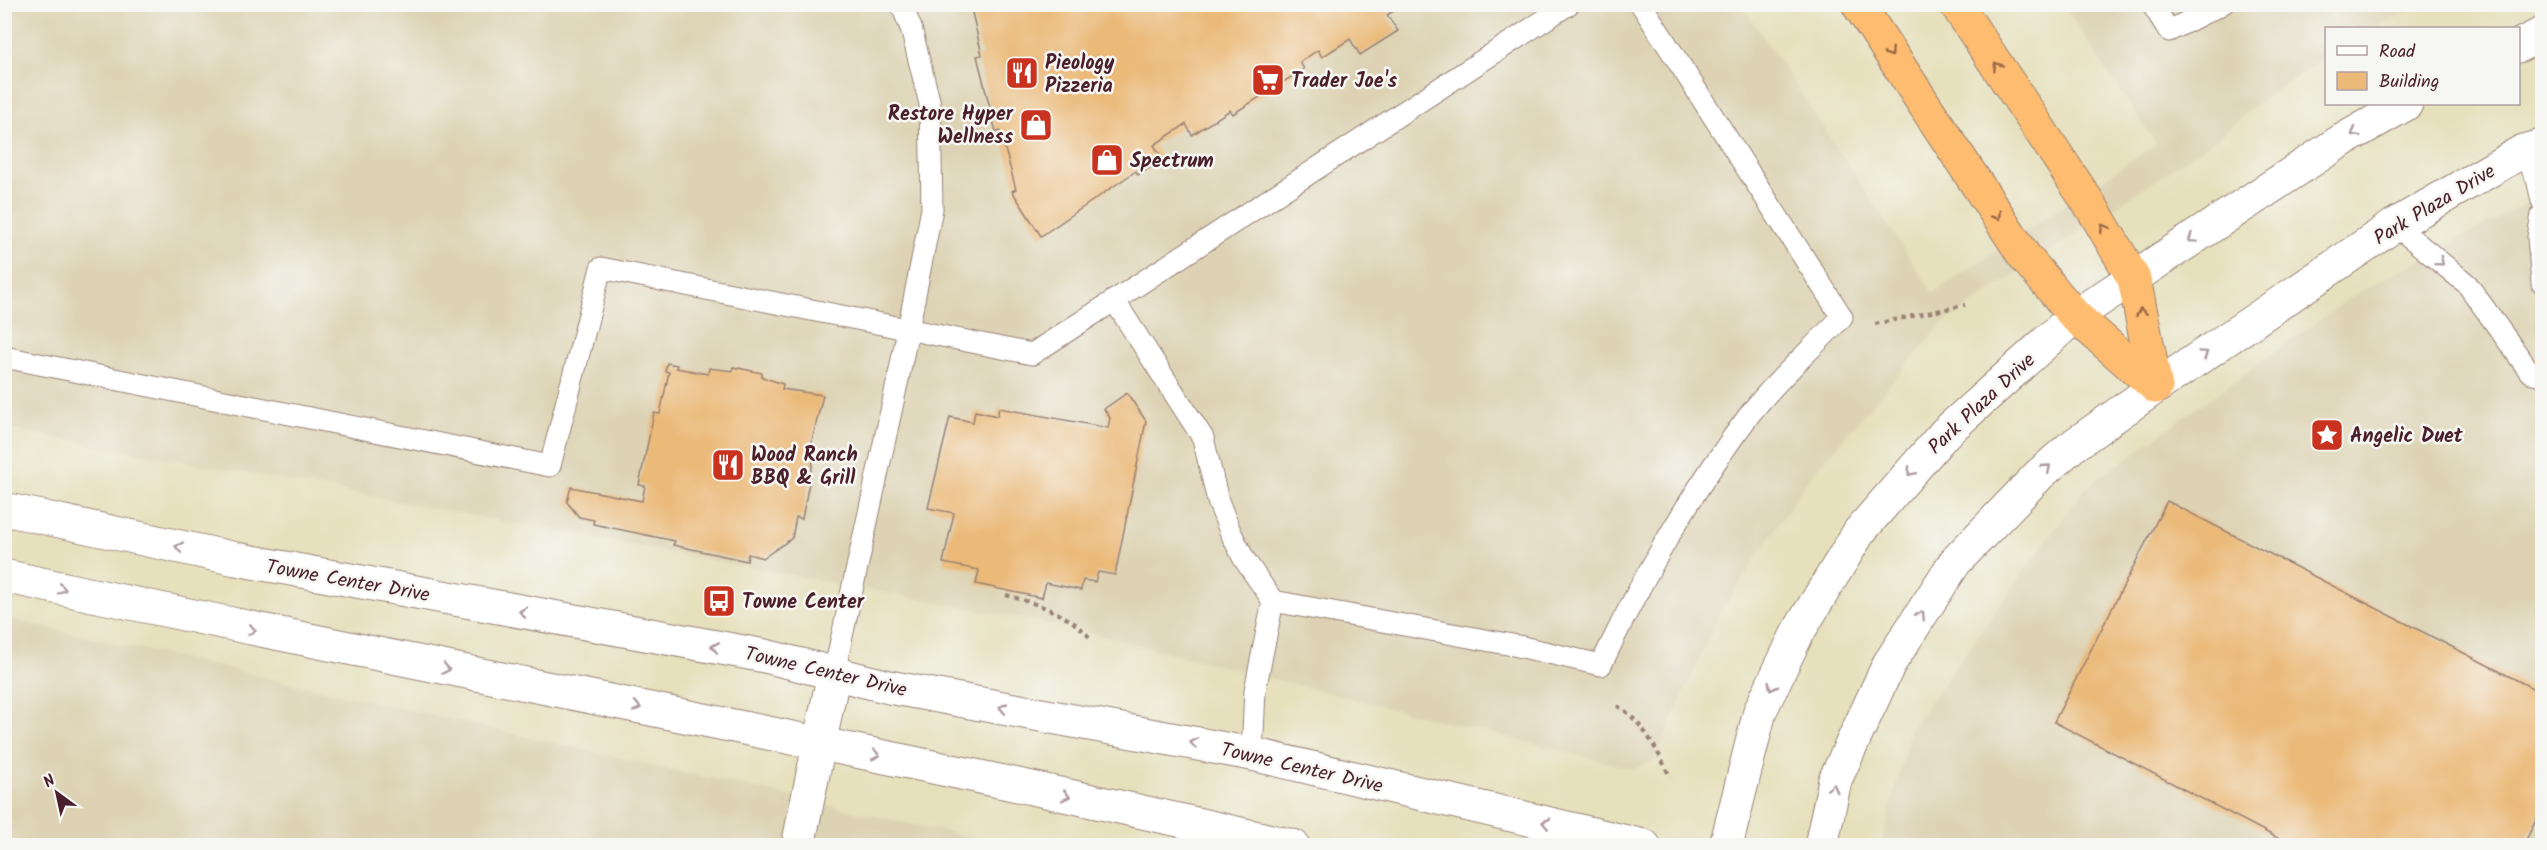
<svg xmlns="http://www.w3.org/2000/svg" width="2547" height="850" viewBox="0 0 2547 850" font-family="Kalam,sans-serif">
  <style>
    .built { fill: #ddd3b4 }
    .building { fill: #ebb978 }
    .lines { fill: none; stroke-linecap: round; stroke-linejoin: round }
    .service-casing { stroke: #988074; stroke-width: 23 }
    .minor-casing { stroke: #988074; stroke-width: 35 }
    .tertiary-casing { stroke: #988074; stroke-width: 35 }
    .motorway-casing { stroke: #988074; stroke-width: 35 }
    .path { stroke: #988074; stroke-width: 4; stroke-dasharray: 4.5 4.5; stroke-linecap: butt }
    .service { stroke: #fff; stroke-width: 21 }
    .minor { stroke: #fff; stroke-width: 33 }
    .tertiary { stroke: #fff; stroke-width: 33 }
    .motorway { stroke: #fdbc70; stroke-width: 33 }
    .oneway { stroke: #9b664a }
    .oneway2 { stroke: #ae9aa0 }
    .labels { text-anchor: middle; stroke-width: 5; stroke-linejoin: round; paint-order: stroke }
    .poi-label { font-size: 20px; font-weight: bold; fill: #4a1f2b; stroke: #f6f6f2; text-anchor: start }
    .street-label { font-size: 20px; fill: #4a1f2b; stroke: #f6f6f2 }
  </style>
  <rect width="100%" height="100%" fill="#f6f6f2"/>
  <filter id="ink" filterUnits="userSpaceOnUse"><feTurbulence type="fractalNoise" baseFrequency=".0167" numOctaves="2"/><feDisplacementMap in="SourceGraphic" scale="12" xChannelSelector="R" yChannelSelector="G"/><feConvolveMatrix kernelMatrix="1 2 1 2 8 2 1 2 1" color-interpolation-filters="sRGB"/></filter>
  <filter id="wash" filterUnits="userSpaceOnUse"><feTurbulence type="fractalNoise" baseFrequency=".008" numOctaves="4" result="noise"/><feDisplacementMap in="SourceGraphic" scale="24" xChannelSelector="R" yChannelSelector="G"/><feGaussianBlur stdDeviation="1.35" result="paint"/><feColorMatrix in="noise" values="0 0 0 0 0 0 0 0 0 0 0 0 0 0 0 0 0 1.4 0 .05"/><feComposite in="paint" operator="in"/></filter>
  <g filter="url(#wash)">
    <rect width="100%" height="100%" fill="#e6e0bc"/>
    <path class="built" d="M4,5H1742L1933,293L2156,144L2063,5H2421L2373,28H2326V57L2266,97L2215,140L1942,324L1806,482L1718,617L1654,761L1634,769L1058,625L5,428Z
      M2542,195V845L1881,846L1910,729L2084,489L2354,295Z
      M5,618L1003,845H5Z"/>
    <g id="blocks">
      <path class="building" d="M970,4H1394L1397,9L1387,15L1398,31L1360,55L1350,39L1322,57L1318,50L1300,62L1304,69L1233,114L1230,110L1192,135L1186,124L1154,145L1163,160L1138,175L1136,171L1041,236L1012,191L1016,189L1000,131L996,132L977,56L982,55Z
        M667,363L677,365L676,368L708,374L709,368L733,371V367L762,373V377L783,384L782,389L823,395L811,445L816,446L802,519L796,517L792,538L763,558L748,554L747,561L673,545L675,541L593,524L594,520L579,517L567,502L571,487L642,501L645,486L639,485L654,413L660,414L669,372L665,371Z
        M1127,393L1146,421L1115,575L1098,572L1095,582L1083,580L1081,590L1046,583L1042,598L976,584L979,570L943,563L954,513L928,508L950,417L973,422L975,411L997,416L999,408L1108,428L1110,418L1104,409Z
        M2167,501L2542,693V808L2523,846H2293L2054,722Z"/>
    </g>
  </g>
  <g filter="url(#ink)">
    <use href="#blocks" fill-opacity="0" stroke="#988074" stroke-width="1.5"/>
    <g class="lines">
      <defs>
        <path id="service" d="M2152,4L2169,31L2222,4
          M2523,151L2537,179L2542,201
          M2542,215L2538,237L2542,283
          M2395,225L2467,284L2530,372L2542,375
          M1114,300L1203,438L1218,501L1230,531L1244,559L1273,601L1518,646L1601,665C1643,576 1691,492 1750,414C1777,379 1812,349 1842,317L1641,4
          M4,357L550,466L601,268L1032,354L1569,4
          M834,673L900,370L932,209L930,104L911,28L901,4
          M1252,754L1255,690L1273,601"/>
        <path id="minor" d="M798,846L834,673"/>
        <path id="tertiary" d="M2518,46L2542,34
          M4,509L236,559L765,656L889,687L1252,754L1644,846
          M4,576C433,669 865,747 1293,846
          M1726,846L1760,711L1797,634L1859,532L1945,433L2075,316L2341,141L2406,104
          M1821,846L1835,780L1889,664L1955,562L2039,475L2071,447L2156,387L2395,225L2523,151L2542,146"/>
        <path id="motorway" d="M1858,4L2025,257L2075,316L2156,387
          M1956,4L2094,211L2134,279L2156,387"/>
      </defs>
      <use href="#service" class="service-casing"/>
      <use href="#minor" class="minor-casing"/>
      <use href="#tertiary" class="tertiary-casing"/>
      <use href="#motorway" class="motorway-casing"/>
      <path class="path" d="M1875,324L1965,305
        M1006,595C1037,604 1069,613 1090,638
        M1617,706C1641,718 1659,753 1670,777"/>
      <use href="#service" class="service"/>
      <use href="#minor" class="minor"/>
      <use href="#tertiary" class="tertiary"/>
      <use href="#motorway" class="motorway"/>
    </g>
    <defs><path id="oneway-chevron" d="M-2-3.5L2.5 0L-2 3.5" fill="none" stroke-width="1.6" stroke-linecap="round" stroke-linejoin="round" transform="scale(1.5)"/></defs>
    <g class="oneway">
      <use href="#oneway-chevron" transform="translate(1890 53) rotate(57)"/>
      <use href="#oneway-chevron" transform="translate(1997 66) rotate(-124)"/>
      <use href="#oneway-chevron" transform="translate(1997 216) rotate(57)"/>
      <use href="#oneway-chevron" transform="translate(2104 228) rotate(-120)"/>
      <use href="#oneway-chevron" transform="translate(2141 312) rotate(-101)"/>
    </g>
    <g class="oneway2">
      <use href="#oneway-chevron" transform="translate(2355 133) rotate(150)"/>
      <use href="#oneway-chevron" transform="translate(2192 239) rotate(146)"/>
      <use href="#oneway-chevron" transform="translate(2440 262) rotate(40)"/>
      <use href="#oneway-chevron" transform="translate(2204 354) rotate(-34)"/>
      <use href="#oneway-chevron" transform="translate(2047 468) rotate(-41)"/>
      <use href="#oneway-chevron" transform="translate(1911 472) rotate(131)"/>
      <use href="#oneway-chevron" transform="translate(179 547) rotate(-168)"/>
      <use href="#oneway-chevron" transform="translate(62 589) rotate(12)"/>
      <use href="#oneway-chevron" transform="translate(523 612) rotate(-170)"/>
      <use href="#oneway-chevron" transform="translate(1921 615) rotate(-57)"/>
      <use href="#oneway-chevron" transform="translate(252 630) rotate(12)"/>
      <use href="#oneway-chevron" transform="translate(715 647) rotate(-170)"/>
      <use href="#oneway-chevron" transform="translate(446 669) rotate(11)"/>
      <use href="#oneway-chevron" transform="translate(1772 687) rotate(116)"/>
      <use href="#oneway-chevron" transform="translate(637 707) rotate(11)"/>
      <use href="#oneway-chevron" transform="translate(1003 708) rotate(-169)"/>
      <use href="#oneway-chevron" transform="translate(1194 743) rotate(-169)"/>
      <use href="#oneway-chevron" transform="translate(876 755) rotate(12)"/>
      <use href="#oneway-chevron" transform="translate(1833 788) rotate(-76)"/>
      <use href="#oneway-chevron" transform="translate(1066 796) rotate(12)"/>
      <use href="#oneway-chevron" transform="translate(1546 823) rotate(-167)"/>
    </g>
  </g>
  <defs>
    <symbol id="restaurant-square" viewBox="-11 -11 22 22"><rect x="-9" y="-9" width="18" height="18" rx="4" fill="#c8321e" stroke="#f6f6f2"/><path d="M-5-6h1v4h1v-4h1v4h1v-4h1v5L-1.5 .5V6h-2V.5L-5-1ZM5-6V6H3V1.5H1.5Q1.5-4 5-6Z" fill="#fff"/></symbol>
    <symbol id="supermarket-square" viewBox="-11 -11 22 22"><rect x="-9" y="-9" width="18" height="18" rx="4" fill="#c8321e" stroke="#f6f6f2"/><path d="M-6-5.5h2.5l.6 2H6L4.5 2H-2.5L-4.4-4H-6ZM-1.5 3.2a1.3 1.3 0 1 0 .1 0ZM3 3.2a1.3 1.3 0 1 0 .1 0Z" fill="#fff"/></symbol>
    <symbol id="shop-square" viewBox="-11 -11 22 22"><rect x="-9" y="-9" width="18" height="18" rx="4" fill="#c8321e" stroke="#f6f6f2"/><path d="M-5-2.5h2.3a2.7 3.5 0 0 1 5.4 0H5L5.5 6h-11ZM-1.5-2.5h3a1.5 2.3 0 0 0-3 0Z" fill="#fff"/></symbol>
    <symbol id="sight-square" viewBox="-11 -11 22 22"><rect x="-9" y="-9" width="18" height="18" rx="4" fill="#c8321e" stroke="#f6f6f2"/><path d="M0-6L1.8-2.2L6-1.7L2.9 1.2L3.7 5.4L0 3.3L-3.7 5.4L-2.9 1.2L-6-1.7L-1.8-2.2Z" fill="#fff"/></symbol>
    <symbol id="bus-square" viewBox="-11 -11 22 22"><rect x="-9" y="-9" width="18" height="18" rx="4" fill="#c8321e" stroke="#f6f6f2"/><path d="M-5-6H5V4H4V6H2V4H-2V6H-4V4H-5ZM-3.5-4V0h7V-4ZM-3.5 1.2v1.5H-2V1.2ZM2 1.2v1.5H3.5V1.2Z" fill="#fff"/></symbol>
  </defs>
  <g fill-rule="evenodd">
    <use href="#restaurant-square" x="1003" y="54" width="38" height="38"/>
    <use href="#supermarket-square" x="1249" y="61" width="38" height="38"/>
    <use href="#shop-square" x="1017" y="106" width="38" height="38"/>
    <use href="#shop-square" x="1088" y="141" width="38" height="38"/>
    <use href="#sight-square" x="2308" y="416" width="38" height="38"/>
    <use href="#restaurant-square" x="709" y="446" width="38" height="38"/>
    <use href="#bus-square" x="700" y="582" width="38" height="38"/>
  </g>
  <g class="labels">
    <g class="poi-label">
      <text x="1045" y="69">Pieology<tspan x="1045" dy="23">Pizzeria</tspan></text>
      <text x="1291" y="87">Trader Joe's</text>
      <text x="1013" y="120" text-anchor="end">Restore Hyper<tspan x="1013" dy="23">Wellness</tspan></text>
      <text x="1130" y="167">Spectrum</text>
      <text x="2350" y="442">Angelic Duet</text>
      <text x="751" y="461">Wood Ranch<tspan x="751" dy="23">BBQ &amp; Grill</tspan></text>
      <text x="742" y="608">Towne Center</text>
    </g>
    <g class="street-label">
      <text transform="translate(2434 204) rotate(-31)" y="7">Park Plaza Drive</text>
      <text transform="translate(1981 403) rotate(-43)" y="7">Park Plaza Drive</text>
      <text transform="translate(348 580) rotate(10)" y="7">Towne Center Drive</text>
      <text transform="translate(826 671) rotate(13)" y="7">Towne Center Drive</text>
      <text transform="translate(1302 767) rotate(13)" y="7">Towne Center Drive</text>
    </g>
  </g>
  <rect width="2547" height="850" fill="none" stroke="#f6f6f2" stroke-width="24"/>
  <rect x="2325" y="27" width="195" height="78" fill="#f6f6f2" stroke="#b1a0a2" stroke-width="1.5"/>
  <rect x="2337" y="46" width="30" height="9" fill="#ffffff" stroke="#b1a0a2" stroke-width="1.5"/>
  <text x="2379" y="57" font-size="18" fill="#4a1f2b">Road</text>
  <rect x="2337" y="72" width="30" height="18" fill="#ebb978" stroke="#b1a0a2" stroke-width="1.5"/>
  <text x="2379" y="87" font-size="18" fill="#4a1f2b">Building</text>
  <g transform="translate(57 793) rotate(327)" stroke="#f6f6f2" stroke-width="4.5" paint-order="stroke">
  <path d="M0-4.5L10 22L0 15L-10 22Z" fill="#4a1f2b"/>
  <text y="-9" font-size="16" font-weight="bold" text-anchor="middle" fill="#4a1f2b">N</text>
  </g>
</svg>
